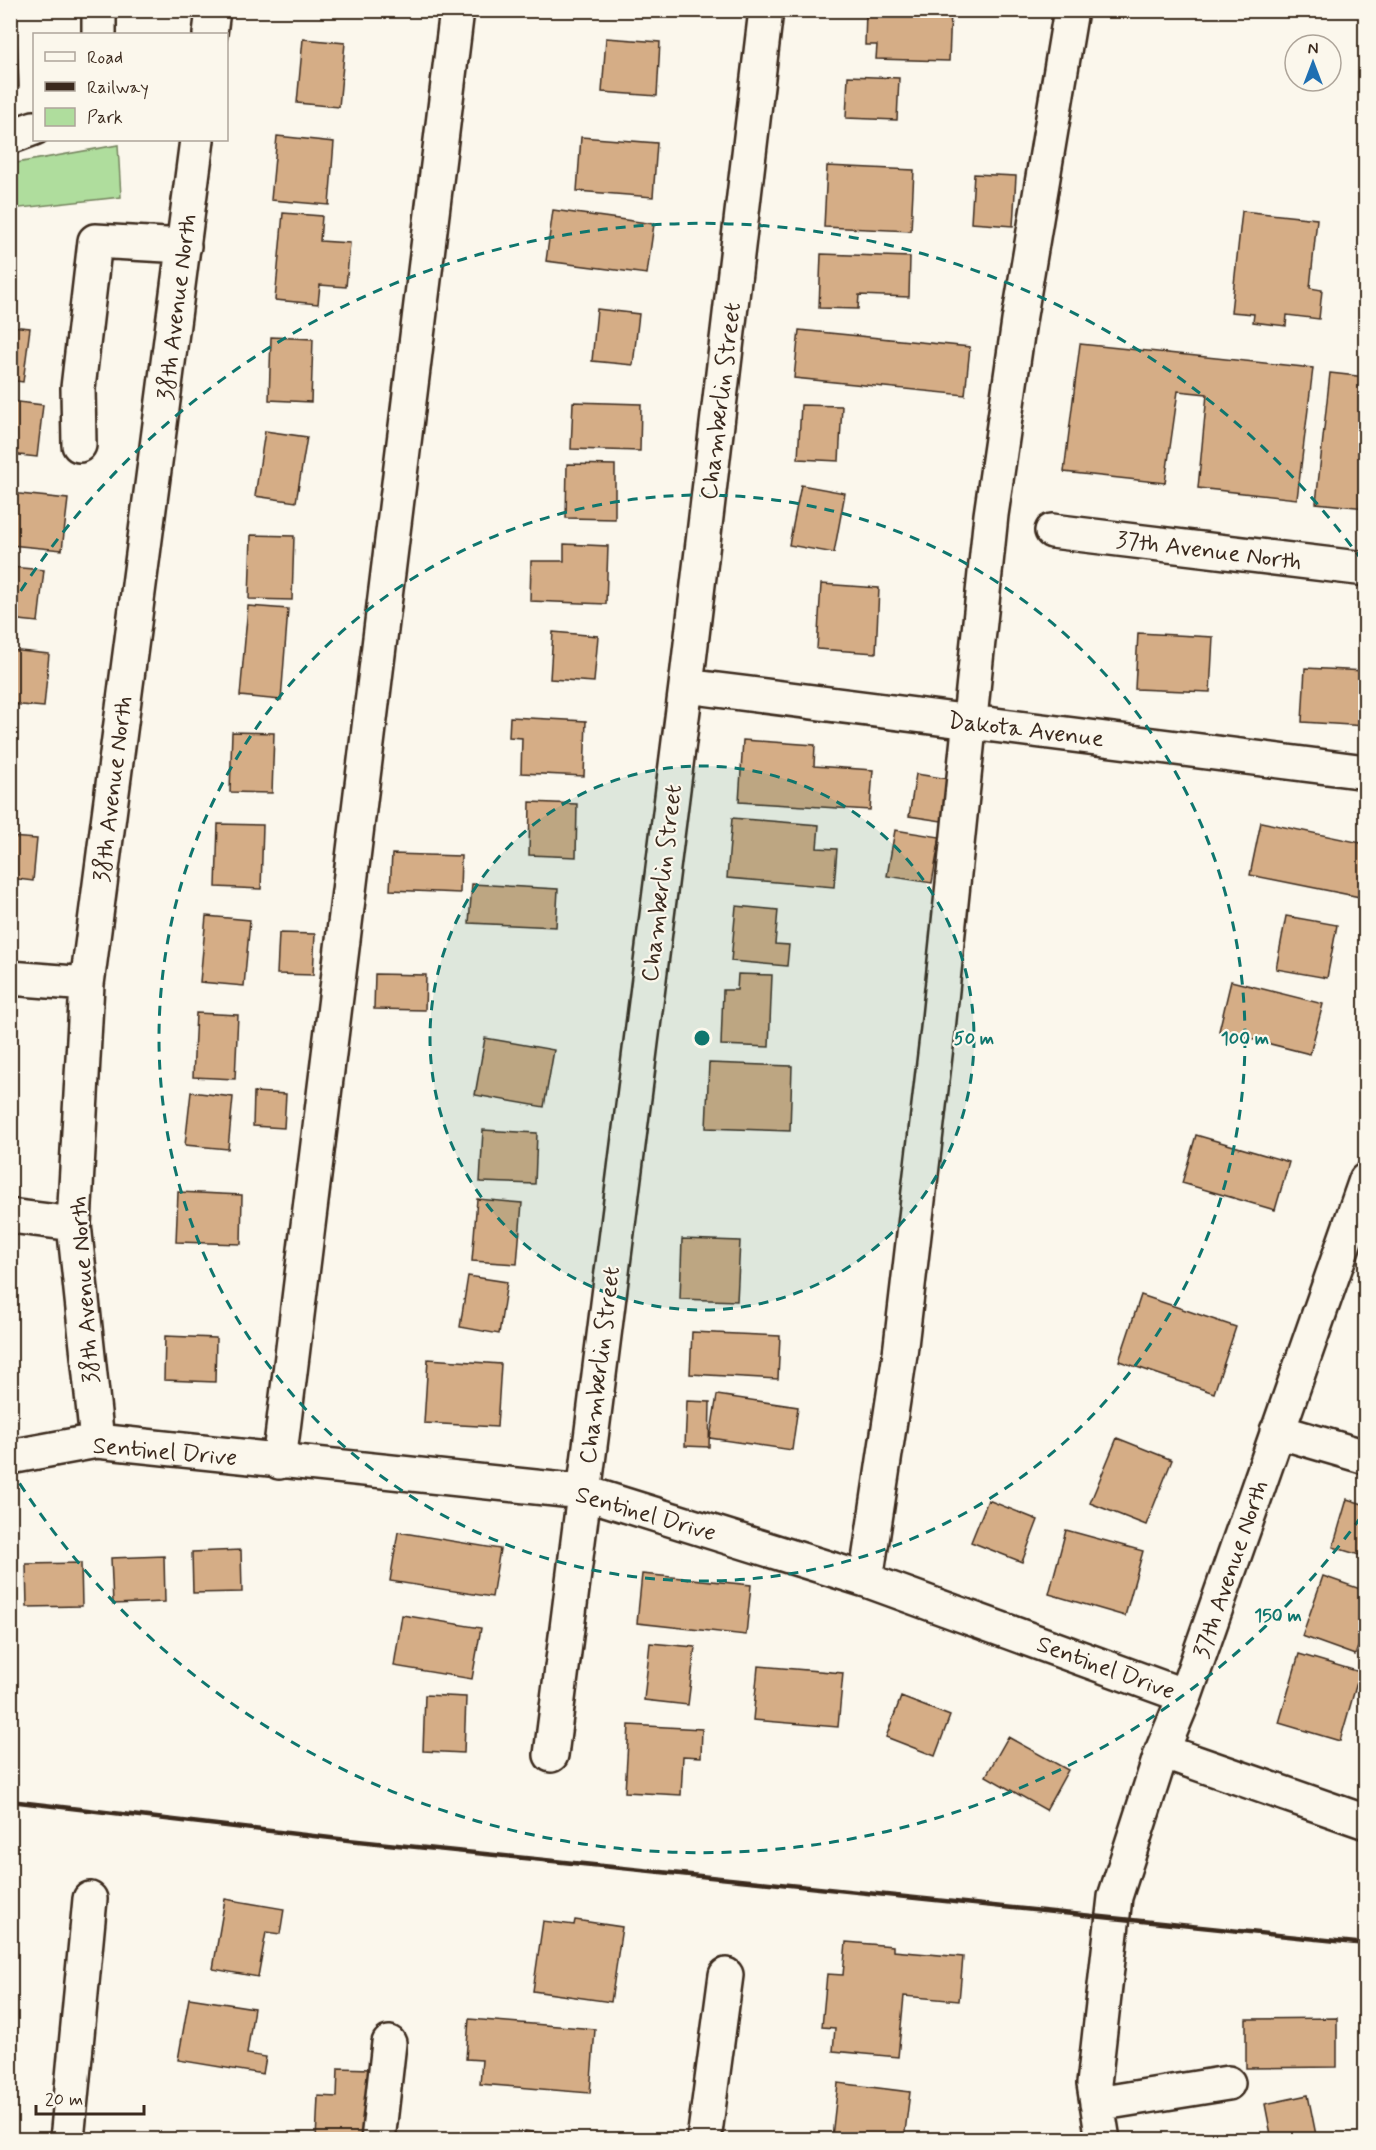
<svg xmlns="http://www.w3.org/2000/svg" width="1376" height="2150" viewBox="0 0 1376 2150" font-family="Mynerve,sans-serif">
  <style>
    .green { fill: #afdd9d; stroke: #75845e; stroke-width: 1.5 }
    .building { fill: #d5ad86; stroke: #3b2a1e; stroke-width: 1.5 }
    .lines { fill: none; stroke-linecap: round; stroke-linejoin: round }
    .minor-casing { stroke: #3b2a1e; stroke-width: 38 }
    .minor { stroke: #fbf7ec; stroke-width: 33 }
    .rail { stroke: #3b2a1e; stroke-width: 4.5 }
    .ring { fill: none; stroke: #0f766e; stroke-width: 3; stroke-dasharray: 10 8 }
    .labels { text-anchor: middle; stroke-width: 4.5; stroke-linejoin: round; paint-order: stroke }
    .street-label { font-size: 24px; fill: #3b2a1e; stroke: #fbf7ec }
    .centre { fill: #0f766e; stroke: #fbf7ec; stroke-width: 3 }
    .ring-label { font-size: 18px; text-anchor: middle; font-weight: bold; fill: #0f766e; stroke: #fbf7ec; stroke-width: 4.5; stroke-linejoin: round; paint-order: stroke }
  </style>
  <rect width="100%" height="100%" fill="#fbf7ec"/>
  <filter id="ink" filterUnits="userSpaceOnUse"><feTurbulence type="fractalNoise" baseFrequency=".0167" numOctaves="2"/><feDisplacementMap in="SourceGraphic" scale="12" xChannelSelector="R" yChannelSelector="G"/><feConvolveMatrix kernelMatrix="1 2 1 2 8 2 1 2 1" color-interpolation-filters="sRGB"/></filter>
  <g filter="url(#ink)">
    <path class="green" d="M118,145L121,197L11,209V164Z"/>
    <path class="building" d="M10,10H16L19,87H10Z
      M866,10H951L949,61L876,59L877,45H865Z
      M606,38L660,42L657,96L602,92Z
      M303,39L345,43L339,107L297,103Z
      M848,76L899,78L897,120L846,118Z
      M277,136L334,142L329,205L271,200Z
      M581,137L657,143L653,197L577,191Z
      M827,166L914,170L911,231L824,227Z
      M974,174L1016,176L1013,226L971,223Z
      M553,210L654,224L647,274L546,261Z
      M1242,211L1317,219L1310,288L1322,290L1319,319L1287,315L1286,326L1253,322L1254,314L1231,312Z
      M283,213L322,216L320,241L350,243L346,287L320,285L318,304L275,300Z
      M821,254L910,257L909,297L859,295L858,309L819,308Z
      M597,309L639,314L633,365L592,361Z
      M10,326L30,328L23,382L10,380Z
      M799,330L970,347L965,395L794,378Z
      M271,337L313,339L311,402L269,400Z
      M1080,344L1313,368L1297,499L1198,488L1207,394L1178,391L1165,483L1064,472Z
      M1330,373L1366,377V508L1316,503Z
      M10,401L43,405L37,457L10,454Z
      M573,402L641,404L640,451L571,449Z
      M801,405L842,406L839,461L798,459Z
      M265,431L307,437L296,502L255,496Z
      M567,464L615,465V519L566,518Z
      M801,485L845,493L834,553L789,545Z
      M10,493L68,499L62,550L10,545Z
      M251,535L294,536L292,600L249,599Z
      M564,544L608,546L606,604L530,601L531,561H564Z
      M10,567L44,570L38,622L10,619Z
      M821,584L879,588L876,653L817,649Z
      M248,606L288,609L281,700L240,696Z
      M553,632L598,636L594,682L550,679Z
      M1138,633L1213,637L1210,692L1135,689Z
      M10,650L49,654L44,707L10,704Z
      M1305,668L1366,671V726L1302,722Z
      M510,717L586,721L584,776L521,773L522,738L509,737Z
      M232,732L274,733L272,793L230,792Z
      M743,740L815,745L814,766L873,770L870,810L739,802Z
      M916,774L955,780L948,822L909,816Z
      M530,802L577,804L576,857L529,855Z
      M732,818L819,825L817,848L837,849L834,887L727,878Z
      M1261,822L1366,844L1365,898L1250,875Z
      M218,824L263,825L261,889L216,887Z
      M895,830L940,837L932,883L887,876Z
      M10,837L37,839L33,881L10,878Z
      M392,854L461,856L460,893L390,890Z
      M472,884L558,889L556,927L469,923Z
      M736,906L778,910L775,944L789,945L787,966L731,961Z
      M206,916L250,920L244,986L200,982Z
      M1286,916L1337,925L1327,978L1276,969Z
      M279,933L315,934L313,975L277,974Z
      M375,974L426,975L425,1010L374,1009Z
      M738,974L772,975L769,1047L721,1045L723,990H737Z
      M1231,981L1323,1004L1310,1054L1219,1031Z
      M196,1013L238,1015L235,1079L193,1077Z
      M485,1038L554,1050L544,1107L475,1095Z
      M709,1063L792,1066L790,1131L706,1128Z
      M191,1092L233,1097L228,1149L185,1145Z
      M254,1092L286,1094L284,1128L253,1126Z
      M483,1130L537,1133L535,1184L480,1182Z
      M1196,1135L1289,1162L1275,1210L1182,1183Z
      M178,1192L242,1195L241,1244L176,1242Z
      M477,1199L522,1203L517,1264L472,1261Z
      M682,1239L740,1241L737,1301L680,1299Z
      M468,1276L507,1282L499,1334L460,1327Z
      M1141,1295L1236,1327L1214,1393L1119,1361Z
      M692,1332L780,1336L778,1379L690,1374Z
      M165,1336L216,1338L215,1382L164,1380Z
      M428,1359L501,1364L497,1427L424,1423Z
      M717,1395L798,1407L792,1450L710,1438Z
      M687,1401L710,1402L709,1447L685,1446Z
      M1117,1438L1172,1460L1146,1525L1090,1503Z
      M1347,1499L1366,1505V1557L1333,1547Z
      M988,1500L1038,1520L1022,1562L971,1542Z
      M1066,1530L1143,1551L1125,1616L1049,1594Z
      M398,1532L500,1549L492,1597L390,1581Z
      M241,1550L242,1592L193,1593L192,1552Z
      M164,1556L165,1602L113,1604L111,1558Z
      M81,1563L82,1606L27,1607L26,1564Z
      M642,1574L751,1585L746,1635L637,1623Z
      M1323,1576L1366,1591V1627L1355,1655L1302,1636Z
      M402,1615L481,1628L472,1679L394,1666Z
      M650,1643L695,1647L688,1705L644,1700Z
      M1299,1654L1360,1672L1340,1741L1279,1723Z
      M758,1666L843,1673L838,1727L753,1720Z
      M425,1695L466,1697L464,1753L423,1751Z
      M901,1697L950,1716L935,1756L886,1737Z
      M629,1725L702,1729L701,1757L683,1756L681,1795L625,1792Z
      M1008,1737L1068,1770L1046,1810L986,1776Z
      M225,1899L284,1909L280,1934L266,1932L258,1977L213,1969Z
      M575,1920L622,1927L611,2002L533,1991L543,1921L574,1925Z
      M846,1942L893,1946V1951L963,1957L959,2001L904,1996L898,2057L833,2051L835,2028L822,2027L827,1974L843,1975Z
      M189,1998L254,2008L247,2054L266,2057L263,2074L178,2060Z
      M1337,2018V2067L1246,2068V2019Z
      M469,2019L595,2029L590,2093L480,2084L482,2060L466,2059Z
      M338,2068L370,2069L366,2140H316L318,2096L337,2097Z
      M838,2083L910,2092L904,2140L832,2137Z
      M1308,2095L1317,2140H1272L1265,2104Z
      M525,2131L585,2139L523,2140Z"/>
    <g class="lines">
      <defs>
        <path id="minor" d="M99,34V10
          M210,34L213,10
          M10,137L34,128
          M79,445L78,388L95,241L184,246
          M1052,531L1366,569
          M686,686L1366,772
          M10,978L87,984
          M10,1216L74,1224
          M1277,1431L1366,1457
          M97,1441L74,1224L87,984L197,140
          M10,1457L97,1441L583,1492L866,1580L1185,1696
          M279,1462L457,10
          M866,1580L900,1354L938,1029L991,515L1019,321L1071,10
          M1162,1751L1366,1822
          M551,1755L686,686L766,10
          M1097,2104L1228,2083
          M67,2140L90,1899
          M378,2140L389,2043
          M704,2140L726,1975
          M1103,2140L1094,2084L1115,1897L1162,1751L1185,1696L1366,1180"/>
      </defs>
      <use href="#minor" class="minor-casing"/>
      <use href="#minor" class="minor"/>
      <path class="rail" d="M10,1801L348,1840L1366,1944"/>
    </g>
  </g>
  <circle cx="702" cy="1038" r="272" fill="#0f766e" fill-opacity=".12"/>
  <g class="ring">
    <circle cx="702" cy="1038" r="272"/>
    <circle cx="702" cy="1038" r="543"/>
    <path d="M1361 1517A815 815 0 0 1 11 1470M11 606A815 815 0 0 1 1361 559"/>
  </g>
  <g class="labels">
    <g class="street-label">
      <text transform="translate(176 307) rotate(-83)" y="8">38th Avenue North</text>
      <text transform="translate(720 401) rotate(-83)" y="8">Chamberlin Street</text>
      <text transform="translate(1209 550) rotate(7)" y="8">37th Avenue North</text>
      <text transform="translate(1026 729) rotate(7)" y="8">Dakota Avenue</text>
      <text transform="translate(112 789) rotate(-83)" y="8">38th Avenue North</text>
      <text transform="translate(661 883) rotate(-83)" y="8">Chamberlin Street</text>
      <text transform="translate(84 1290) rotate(-94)" y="8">38th Avenue North</text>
      <text transform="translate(599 1365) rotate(-83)" y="8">Chamberlin Street</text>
      <text transform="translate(165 1451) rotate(5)" y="8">Sentinel Drive</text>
      <text transform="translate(646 1513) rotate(16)" y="8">Sentinel Drive</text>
      <text transform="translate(1230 1569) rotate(-71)" y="8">37th Avenue North</text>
      <text transform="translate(1106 1667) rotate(20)" y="8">Sentinel Drive</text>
    </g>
  </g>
  <circle cx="702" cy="1038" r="9" class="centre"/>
  <g class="ring-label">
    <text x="974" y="1044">50 m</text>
    <text x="1245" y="1044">100 m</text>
    <text x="1278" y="1621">150 m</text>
  </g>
  <rect width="1376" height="2150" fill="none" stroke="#fbf7ec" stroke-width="36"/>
  <rect x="18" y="18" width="1340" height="2114" fill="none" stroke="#3b2a1e" stroke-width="2" filter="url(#ink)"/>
  <rect x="33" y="33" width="195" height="108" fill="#fbf7ec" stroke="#aea59a" stroke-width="1.5"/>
  <rect x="45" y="52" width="30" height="9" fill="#fbf7ec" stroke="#aea59a" stroke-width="1.5"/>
  <text x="87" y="63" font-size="18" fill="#3b2a1e">Road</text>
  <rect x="45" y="82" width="30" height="9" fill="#3b2a1e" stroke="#aea59a" stroke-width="1.5"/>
  <text x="87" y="93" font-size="18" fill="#3b2a1e">Railway</text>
  <rect x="45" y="108" width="30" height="18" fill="#afdd9d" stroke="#aea59a" stroke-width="1.5"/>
  <text x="87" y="123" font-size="18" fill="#3b2a1e">Park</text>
  <g transform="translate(1313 63)"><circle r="28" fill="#fbf7ec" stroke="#aea59a" stroke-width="1.5"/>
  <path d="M0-4.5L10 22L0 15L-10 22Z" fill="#1f6fb2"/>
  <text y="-9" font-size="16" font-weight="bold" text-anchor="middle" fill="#3b2a1e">N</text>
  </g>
  <path d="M36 2105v9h108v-9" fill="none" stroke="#3b2a1e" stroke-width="3"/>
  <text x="45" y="2105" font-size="18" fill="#3b2a1e" stroke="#fbf7ec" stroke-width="4.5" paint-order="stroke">20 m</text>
</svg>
